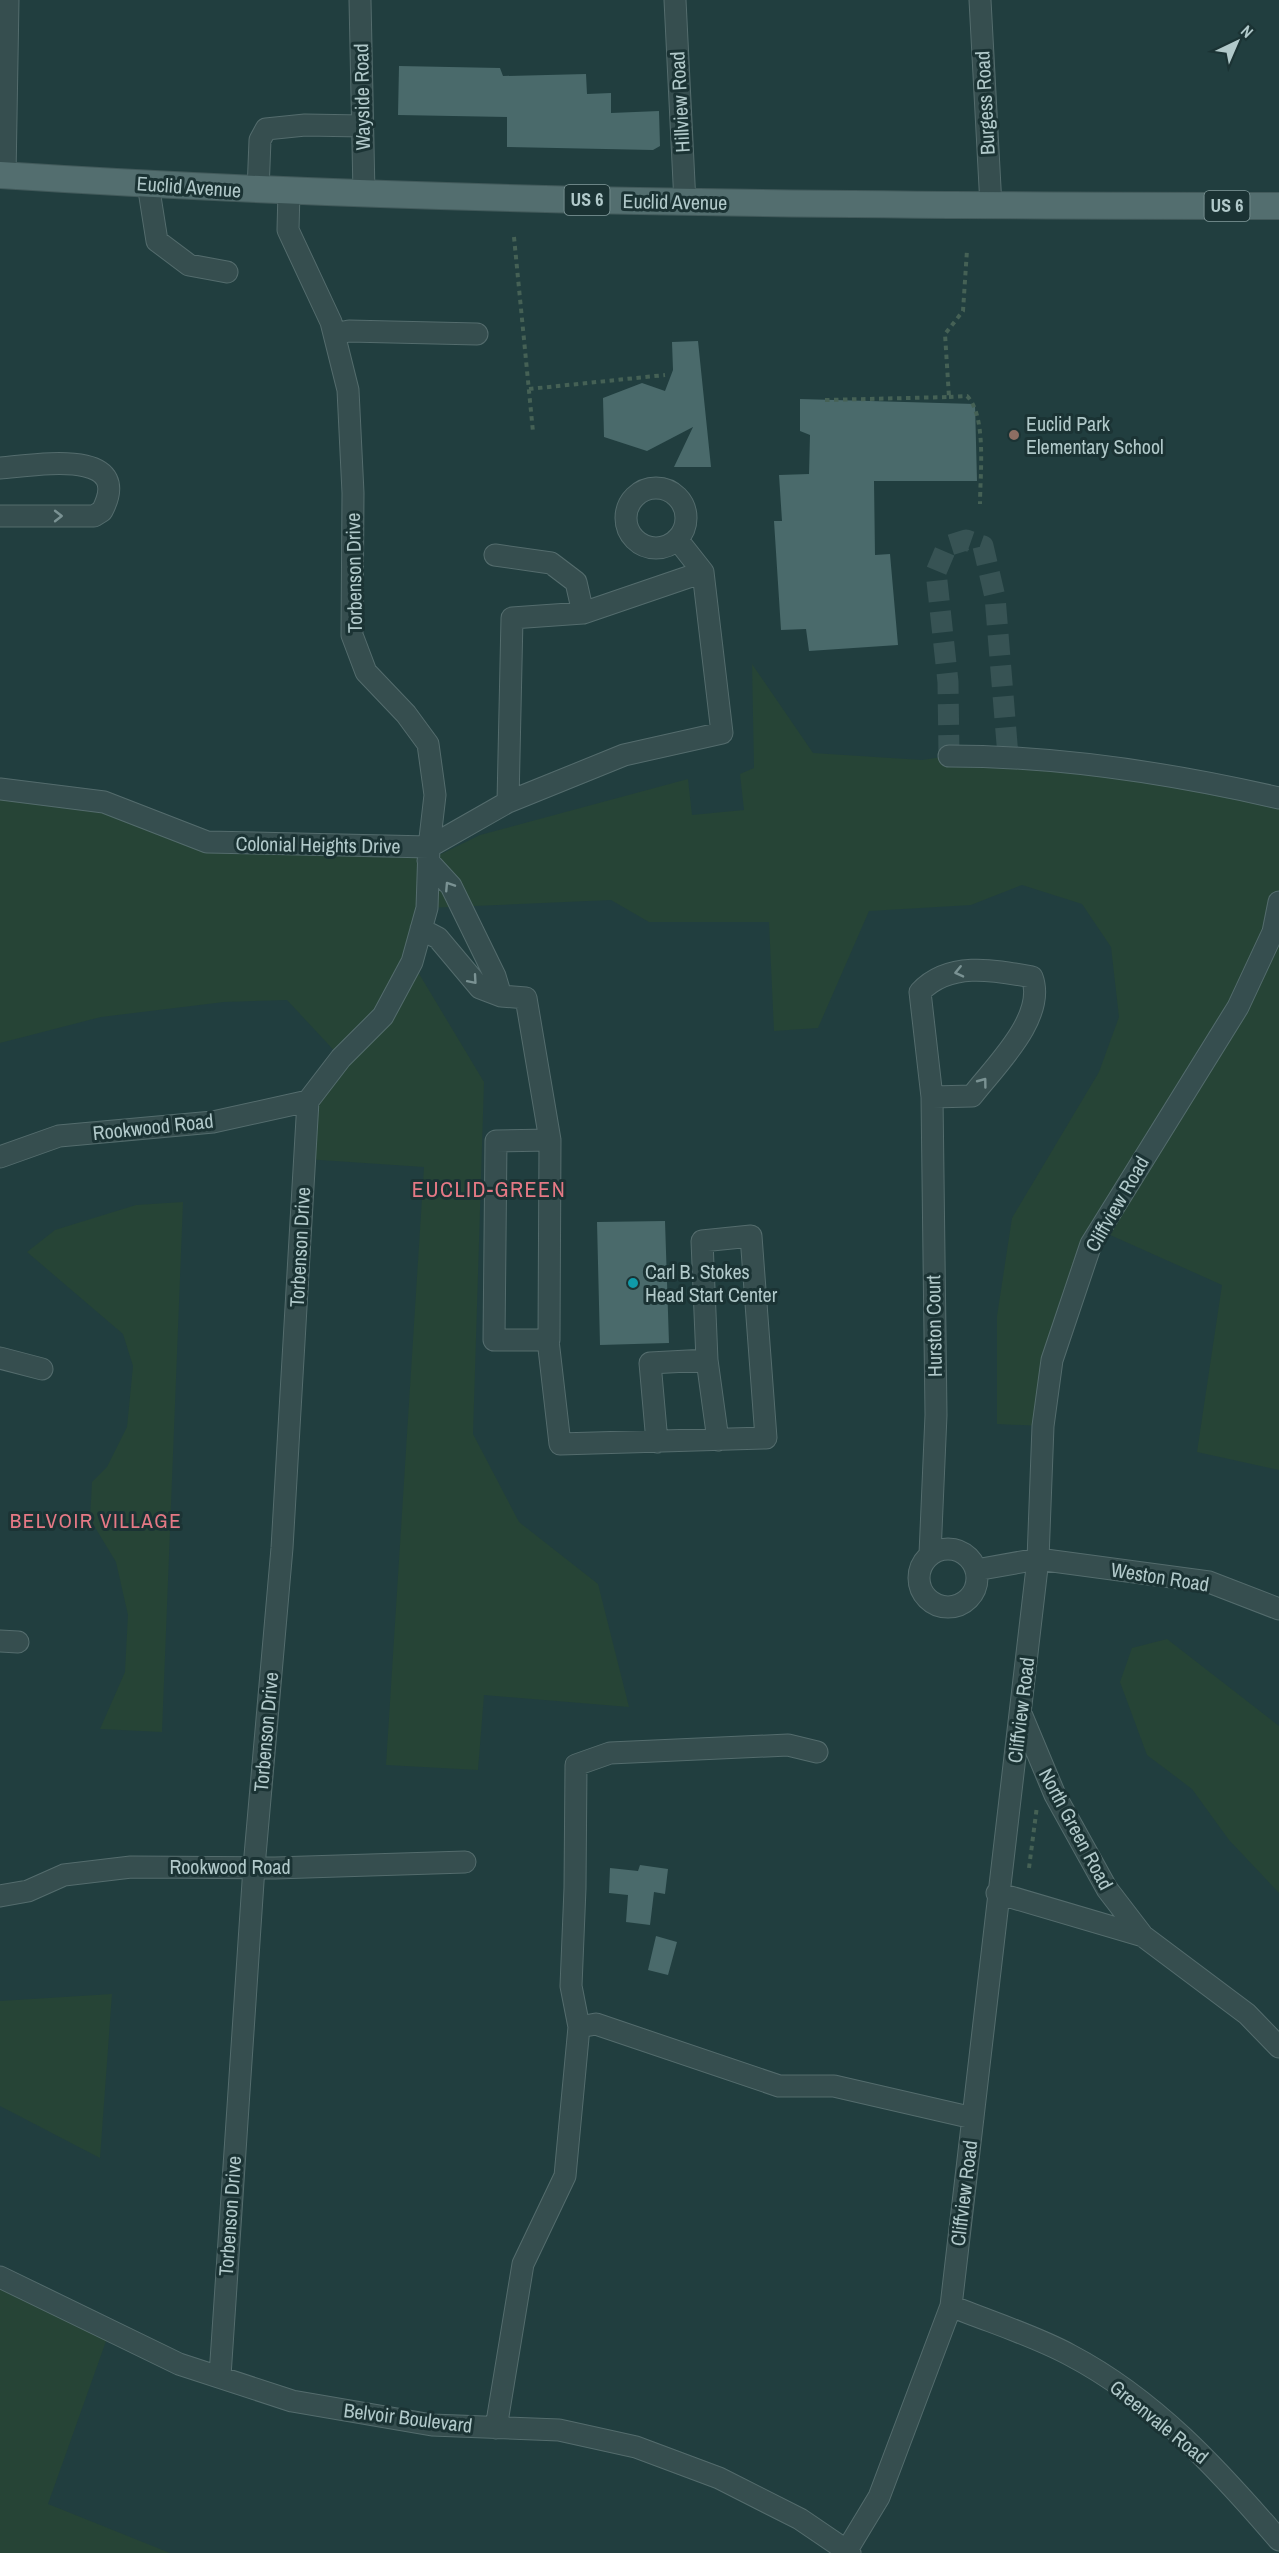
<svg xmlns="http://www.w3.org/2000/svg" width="1279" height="2553" viewBox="0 0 1279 2553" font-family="'Archivo Narrow',sans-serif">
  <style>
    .green { fill: #264436 }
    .building { fill: #4a6a6b }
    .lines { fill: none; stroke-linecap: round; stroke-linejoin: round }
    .minor-tunnel { stroke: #375354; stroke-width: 21; stroke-dasharray: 21 10; stroke-linecap: butt }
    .minor-casing { stroke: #546c6d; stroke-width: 23 }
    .major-casing { stroke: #425a5b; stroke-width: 28 }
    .path { stroke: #456155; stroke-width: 4; stroke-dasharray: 4.5 4.5; stroke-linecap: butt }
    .minor { stroke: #364e4f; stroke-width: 21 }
    .major { stroke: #536e6f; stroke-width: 26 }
    .oneway { stroke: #7a9293 }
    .education-dot { fill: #8d6e63; stroke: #1b3334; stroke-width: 2 }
    .culture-dot { fill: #0f9aa8; stroke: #1b3334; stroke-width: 2 }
    .labels { text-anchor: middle; stroke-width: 6; stroke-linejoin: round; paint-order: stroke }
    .shield { fill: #1b3334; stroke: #849c9d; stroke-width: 1.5 }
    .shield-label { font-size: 18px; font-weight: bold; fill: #b1c9ca }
    .street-label { font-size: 20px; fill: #b1c9ca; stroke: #1b3334 }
    .poi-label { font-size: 20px; fill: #b1c9ca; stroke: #1b3334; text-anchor: start }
    .neighbourhood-label { font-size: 21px; letter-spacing: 1.5px; fill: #e57985; stroke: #1b3334 }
    .quarter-label { font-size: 22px; letter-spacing: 1.5px; fill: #e57985; stroke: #1b3334 }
  </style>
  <rect width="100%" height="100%" fill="#213e3f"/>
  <path class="green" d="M752,664L813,753L922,760L949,756L1279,798V1470L1197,1452L1222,1285L1099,1230L1043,1426L997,1424V1316L1012,1218L1099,1072L1119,1017L1111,947L1082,904L1022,885L971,905L869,911L818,1028L774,1031L769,922H649L611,900L427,908L412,962L484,1082L473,1434L519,1522L598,1584L629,1707L484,1695L478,1770L386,1765L424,1167L305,1159L308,1101L341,1058L287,1000L224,1002L101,1017L0,1043V789L104,802L207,842L429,847V860L480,835L688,779L692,815L744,810L740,774L754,768Z
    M183,1202L162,1732L100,1729L125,1672L128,1615L116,1562L90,1519L92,1482L107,1467L127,1427L133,1366L123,1334L27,1252L55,1230L136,1205Z
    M1167,1639L1279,1726V1893L1229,1840L1192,1789L1147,1755L1120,1682L1132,1648Z
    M112,1994L100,2158L0,2106V2001Z
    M0,2277L110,2330L48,2504L170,2553H0Z"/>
  <path class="building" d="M399,66L500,68L503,76L586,74L587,94L611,93V113L659,111L660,146L653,150L507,147V117L398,115Z
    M698,341L711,467H674L693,427L647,451L604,437L603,398L642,383L665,391L673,370L672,342Z
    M800,399L975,404L977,481H874L875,555L890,554L898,645L809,651L806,629L781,630L774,521H782L779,475L809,474L810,435L800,431Z
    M665,1221L669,1343L600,1345L597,1222Z
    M640,1865L668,1869L665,1894L654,1892L650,1925L626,1922L628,1895L609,1893L610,1868L638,1871Z
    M656,1936L677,1942L668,1975L648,1970Z"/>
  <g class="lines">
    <path class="minor-tunnel" d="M949,756L948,682L936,572L947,546L966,540L983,546L995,597L1008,756"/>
    <defs>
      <path id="minor" d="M360,0L364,193
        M675,0L685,203
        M980,0L991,206
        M5,176L8,0
        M148,184L157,241L189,265L227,272
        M258,191L260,140L266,129L305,125L363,126
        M334,334L349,331L477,334
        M0,468C32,466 136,446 102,511L94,516H0
        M626 518a30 30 0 1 1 60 0a30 30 0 1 1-60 0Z
        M677,539L703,572
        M495,555L551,563L576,582L583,613
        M949,756C1061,756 1170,773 1279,798
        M0,789L104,802L207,842L429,847L508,802L512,618L583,613L703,572L722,733L624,755L508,802
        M428,861L451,886L495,976L501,996
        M421,929L438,938L480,988L501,996L526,998L550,1140L549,1340H494L496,1141L550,1140
        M0,1157L59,1136L213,1122L308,1101
        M548,1340L560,1444L766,1438L751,1236L702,1241L707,1360L650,1363L657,1442
        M0,1358L42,1369
        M707,1360L718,1440
        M919 1578a29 29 0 1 1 58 0a29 29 0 1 1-58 0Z
        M930,1554L936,1415L932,1097L920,992C949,961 994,970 1032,977C1047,1017 995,1066 972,1096L932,1097
        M976,1570L1038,1559L1209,1582L1279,1609
        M0,1641L18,1642
        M1022,1716L1055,1795L1107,1889L1143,1936L1247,2014L1279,2047
        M997,1893L1143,1936
        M0,1896L28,1891L64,1875L131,1867L275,1868L465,1862
        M579,2027L571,1986L575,1888L576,1765L610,1753L788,1745L817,1752
        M0,2277L179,2364L292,2401L432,2425L559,2430L636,2447L719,2478L800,2519L850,2553
        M951,2306C990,2322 1033,2335 1070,2355C1154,2399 1218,2469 1279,2540
        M220,2376L254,1867L282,1548L308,1101L341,1058L383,1016L412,962L427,908L429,847L435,795L428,744L406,714L366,672L352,635L353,493L348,390L331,322L288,230L289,191
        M496,2428L523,2264L565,2176L579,2027L596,2024L779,2086H834L973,2118
        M847,2550L879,2497L951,2306L1038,1559L1043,1426L1052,1360L1091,1244L1238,1007L1273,932L1279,902"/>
      <path id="major" d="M0,175C426,203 852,206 1279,206"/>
    </defs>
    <use href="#minor" class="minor-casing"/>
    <use href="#major" class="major-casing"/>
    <path class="path" d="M514,237L533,432
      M529,389L665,375
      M949,397L967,396C987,416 980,475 980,504
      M825,400L949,397L945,334L963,311L967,250
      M1029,1868L1037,1806"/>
    <use href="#minor" class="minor"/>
    <use href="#major" class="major"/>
  </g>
  <defs><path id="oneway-chevron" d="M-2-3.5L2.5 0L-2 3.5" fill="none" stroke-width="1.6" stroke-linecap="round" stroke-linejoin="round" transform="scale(1.5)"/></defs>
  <g class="oneway">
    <use href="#oneway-chevron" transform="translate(58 516)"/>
    <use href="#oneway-chevron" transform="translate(449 886) rotate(-123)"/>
    <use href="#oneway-chevron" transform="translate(959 972) rotate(167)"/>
    <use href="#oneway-chevron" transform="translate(473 980) rotate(49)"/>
    <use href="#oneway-chevron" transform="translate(983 1082) rotate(-53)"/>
  </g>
  <circle class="education-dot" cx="1014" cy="435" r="6"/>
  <circle class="culture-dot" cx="633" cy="1283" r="6"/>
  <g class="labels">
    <g class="shield">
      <rect x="564.5" y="185" width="45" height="30" rx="4.5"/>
      <rect x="1204.5" y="191" width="45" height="30" rx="4.5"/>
    </g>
    <g class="shield-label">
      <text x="587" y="206">US 6</text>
      <text x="1227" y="212">US 6</text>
    </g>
    <g class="street-label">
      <text transform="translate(362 97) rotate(-91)" y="7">Wayside Road</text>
      <text transform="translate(680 102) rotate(-93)" y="7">Hillview Road</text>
      <text transform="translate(985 103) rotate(-93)" y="7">Burgess Road</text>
      <text transform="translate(189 187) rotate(4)" y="7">Euclid Avenue</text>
      <text transform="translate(675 202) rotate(1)" y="7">Euclid Avenue</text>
      <text transform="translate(354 573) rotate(-91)" y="7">Torbenson Drive</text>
      <text transform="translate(318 845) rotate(1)" y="7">Colonial Heights Drive</text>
      <text transform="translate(153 1127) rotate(-6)" y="7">Rookwood Road</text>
      <text transform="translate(1117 1204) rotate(-60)" y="7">Cliffview Road</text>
      <text transform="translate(300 1247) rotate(-87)" y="7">Torbenson Drive</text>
      <text transform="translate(934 1326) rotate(-91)" y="7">Hurston Court</text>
      <text transform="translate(1160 1577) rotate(9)" y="7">Weston Road</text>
      <text transform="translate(1021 1710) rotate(-83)" y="7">Cliffview Road</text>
      <text transform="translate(266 1732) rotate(-85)" y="7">Torbenson Drive</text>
      <text transform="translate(1076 1829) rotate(62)" y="7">North Green Road</text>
      <text x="230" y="1874">Rookwood Road</text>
      <text transform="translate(964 2193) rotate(-83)" y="7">Cliffview Road</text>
      <text transform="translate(230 2216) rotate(-86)" y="7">Torbenson Drive</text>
      <text transform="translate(408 2418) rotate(7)" y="7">Belvoir Boulevard</text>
      <text transform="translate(1159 2422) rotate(39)" y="7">Greenvale Road</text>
    </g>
    <g class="poi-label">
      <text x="1026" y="431">Euclid Park<tspan x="1026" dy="23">Elementary School</tspan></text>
      <text x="645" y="1279">Carl B. Stokes<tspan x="645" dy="23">Head Start Center</tspan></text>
    </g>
    <g class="neighbourhood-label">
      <text x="96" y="1528">BELVOIR VILLAGE</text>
    </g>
    <g class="quarter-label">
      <text x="489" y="1197">EUCLID-GREEN</text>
    </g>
  </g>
  <g transform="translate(1237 42) rotate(44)" stroke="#1b3334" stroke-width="4.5" paint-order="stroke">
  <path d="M0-4.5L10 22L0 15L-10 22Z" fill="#b1c9ca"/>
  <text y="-9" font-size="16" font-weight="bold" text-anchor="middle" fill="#b1c9ca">N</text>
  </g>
</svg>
